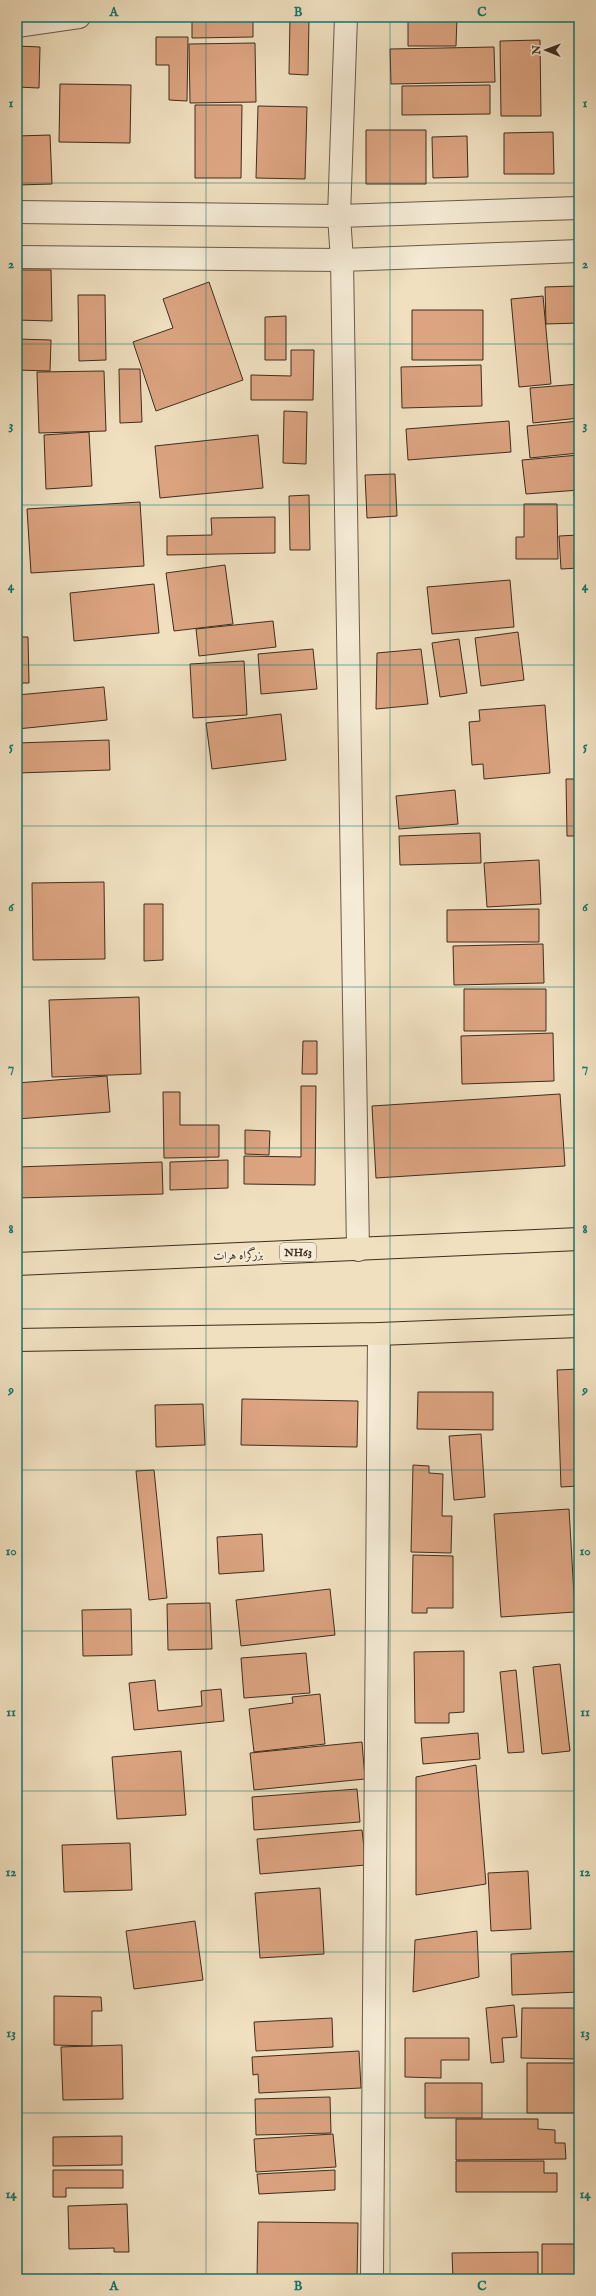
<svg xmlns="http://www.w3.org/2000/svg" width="596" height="2296" viewBox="0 0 596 2296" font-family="'IM FELL English',Amiri,serif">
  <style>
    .building { fill: #dca481; stroke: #3e2d1d }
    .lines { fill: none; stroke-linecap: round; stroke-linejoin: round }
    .street-casing { stroke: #6a5a46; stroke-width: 24 }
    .highway-casing { stroke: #3e2d1d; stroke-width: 24 }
    .street { stroke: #f5ebd6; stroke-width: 22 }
    .highway { stroke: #f0e0c0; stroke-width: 22 }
    .grid { fill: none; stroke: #0f766e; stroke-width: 1; stroke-opacity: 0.55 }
    .labels { text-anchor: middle; stroke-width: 4; stroke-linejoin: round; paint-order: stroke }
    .shield { fill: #f5ebd6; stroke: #756654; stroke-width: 1 }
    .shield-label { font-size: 11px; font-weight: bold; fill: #3e2d1d }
    .street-label { font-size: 12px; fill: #3e2d1d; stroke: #f5ebd6 }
    .neatline { fill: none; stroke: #0f766e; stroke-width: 1.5 }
    .grid-label { font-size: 13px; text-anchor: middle; font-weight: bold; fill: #0f766e }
  </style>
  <rect width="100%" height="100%" fill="#f0e0c0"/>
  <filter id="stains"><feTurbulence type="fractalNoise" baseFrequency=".005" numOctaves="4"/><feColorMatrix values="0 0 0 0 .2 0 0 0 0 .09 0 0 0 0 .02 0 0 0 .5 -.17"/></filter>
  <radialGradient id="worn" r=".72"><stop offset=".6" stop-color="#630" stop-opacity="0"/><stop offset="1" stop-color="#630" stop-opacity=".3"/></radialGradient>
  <path class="building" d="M192,17H253V37L192,38Z
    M290,17H309L308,75L289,74Z
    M408,17H457L456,46H408Z
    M540,17H579V19L540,20Z
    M156,37H188L187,101L169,100V65H156Z
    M540,40L541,116H501L500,41Z
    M255,43L256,102L190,103L189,44Z
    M17,46L40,47L39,88L17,87Z
    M494,47L495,82L391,84L390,49Z
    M60,84L131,85L130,143L59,142Z
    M490,85V114L402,115V86Z
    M195,105H242L241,178H195Z
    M258,106L307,107L305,179L256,178Z
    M366,130H426V184H366Z
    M553,132L554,174H504V133Z
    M50,135L52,184L17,185V136Z
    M467,136L468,177L433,178L432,137Z
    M17,270H51L52,321L17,320Z
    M209,282L243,380L156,411L133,342L173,328L163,299Z
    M579,286V323L546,324L545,287Z
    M78,295H105L106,360L79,361Z
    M543,296L551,384L519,387L511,299Z
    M412,310H483V360H412Z
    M286,316V360H265V317Z
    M17,339L51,340L50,371L17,370Z
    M291,350H314L313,400H251V375L291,376Z
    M481,365L482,406L402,408L401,367Z
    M119,369H140L142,422L120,423Z
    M104,371L106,431L39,433L37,372Z
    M579,384V418L533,423L530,388Z
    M284,411L307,412L306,464L283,463Z
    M509,421L511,452L408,460L406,429Z
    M579,421V453L530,458L527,426Z
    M89,432L92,486L46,489L44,435Z
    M258,435L263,488L160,498L155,446Z
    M579,455V490L526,494L522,460Z
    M395,474L397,516L367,518L365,475Z
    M579,491V525H576L574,492Z
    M309,495L310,550H290L289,496Z
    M140,502L144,566L31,573L27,509Z
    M524,504H557L558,559H516V537H524Z
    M275,517V553L167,555V536L212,535L211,518Z
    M579,535V568L561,569L559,536Z
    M225,565L233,624L174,631L166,573Z
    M510,580L514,627L432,634L427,587Z
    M154,584L159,633L74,641L70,593Z
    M273,621L276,647L199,656L196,629Z
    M518,632L524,680L481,686L475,638Z
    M17,637H28L29,683H17Z
    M459,639L467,693L440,697L432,643Z
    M313,649L317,689L261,694L258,654Z
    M421,649L428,704L376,709L377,653Z
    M244,661L247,715L193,718L190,664Z
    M104,687L107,720L17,729V695Z
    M545,705L550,773L484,779L483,764L472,765L469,722L480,721L479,710Z
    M281,714L286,760L212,769L206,723Z
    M109,740L110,770L17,773V743Z
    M566,779H579V836H567Z
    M455,790L458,824L399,829L396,796Z
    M480,833L481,863L400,865L399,836Z
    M576,852H579V912H576Z
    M539,860L541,904L487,907L484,863Z
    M104,882L105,959L33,960L32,883Z
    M144,904H163V960L144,961Z
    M539,909V942H447V910Z
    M576,925H579V967H578Z
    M543,944L544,983L454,985L453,946Z
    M464,989H546V1031H464Z
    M139,997L141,1074L52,1077L49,1000Z
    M553,1033L554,1081L462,1084L461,1036Z
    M303,1041H317V1074H302Z
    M107,1076L110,1112L17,1119V1083Z
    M301,1086H316L315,1185L244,1184V1156L301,1157Z
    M163,1092H180V1125H219V1157L164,1158Z
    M560,1094L565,1166L376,1178L372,1106Z
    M245,1130L270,1131L269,1155L245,1154Z
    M228,1160V1188L170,1190V1162Z
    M162,1162L163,1194L17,1198V1167Z
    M579,1369V1486L561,1487L557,1370Z
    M418,1392H493V1430L417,1429Z
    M242,1399L358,1401L357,1447L241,1445Z
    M203,1404L205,1445L156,1447L155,1405Z
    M481,1434L485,1497L454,1500L449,1436Z
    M413,1465L429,1466V1473L443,1474L442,1516H452L451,1553L411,1552Z
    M154,1470L167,1598L149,1600L136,1471Z
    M569,1509L575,1612L501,1617L494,1514Z
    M262,1534L264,1571L219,1574L217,1537Z
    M413,1555L453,1556V1608H427V1613H412Z
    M330,1589L335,1635L241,1646L236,1600Z
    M210,1603L212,1649L168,1650L167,1604Z
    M131,1609L132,1655L83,1656L82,1610Z
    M464,1651V1712L449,1713V1723H415L414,1652Z
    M306,1653L310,1693L244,1698L241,1658Z
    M560,1664L570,1751L542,1754L533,1667Z
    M516,1670L524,1752L508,1753L500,1672Z
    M155,1680L158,1711L202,1706L201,1691L221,1689L224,1721L134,1730L129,1683Z
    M320,1694L325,1744L254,1752L249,1709L293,1703L292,1697Z
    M576,1723H579V1780H577Z
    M478,1733L480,1759L423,1764L421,1738Z
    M362,1742L365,1779L254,1790L250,1753Z
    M181,1751L186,1815L117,1819L112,1757Z
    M476,1765L486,1884L416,1895V1777Z
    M357,1789L360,1822L254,1830L252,1797Z
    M362,1830L366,1865L260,1874L257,1839Z
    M130,1843L132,1890L64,1892L62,1845Z
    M528,1871L531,1929L491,1931L488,1873Z
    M320,1888L324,1954L260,1958L255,1893Z
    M195,1921L203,1980L134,1989L126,1931Z
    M477,1931L479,1977L413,1992L415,1940Z
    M579,1951V1992L512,1995L511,1954Z
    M54,1996L101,1997L102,2011H92V2046L54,2045Z
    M514,2005L517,2037L502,2038L504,2062L491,2063L486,2008Z
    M522,2008H579V2059L521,2058Z
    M332,2018L333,2047L256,2051L254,2022Z
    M405,2038H469V2060H441V2078L405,2077Z
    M122,2045L123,2099L63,2100L61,2047Z
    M359,2051L361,2088L259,2093L258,2074L253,2075L252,2057Z
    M527,2063H579V2113H527Z
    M425,2083H482V2118H425Z
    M330,2097L331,2133L256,2135L255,2099Z
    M456,2119H538V2129L555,2130V2143H565L566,2159L456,2160Z
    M333,2134L336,2167L256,2172L254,2139Z
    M122,2136V2165L53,2166V2137Z
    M456,2161H544V2173H557V2192H456Z
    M53,2170H123V2188H66V2197H53Z
    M335,2170V2190L259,2194L257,2174Z
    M127,2204L129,2252H114V2248L69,2249L68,2206Z
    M258,2222L358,2223L357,2279H257Z
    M542,2244H579V2279H542Z
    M538,2252V2279H453L452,2253Z
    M101,2274L102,2279H54V2275Z"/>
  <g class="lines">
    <defs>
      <path id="street" d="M346,17L339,216L342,260L358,1250
        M17,26L79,17
        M17,212L339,216L579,208
        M17,257L342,260L579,251
        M372,2279L379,1334"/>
      <path id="highway" d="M17,1264L579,1239
        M17,1340L379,1334L579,1326"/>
    </defs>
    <use href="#street" class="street-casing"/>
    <use href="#highway" class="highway-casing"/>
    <use href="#street" class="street"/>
    <use href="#highway" class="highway"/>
  </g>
  <path class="grid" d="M206,17V2279M390,17V2279M17,183H579M17,344H579M17,505H579M17,665H579M17,826H579M17,987H579M17,1148H579M17,1309H579M17,1470H579M17,1631H579M17,1791H579M17,1952H579M17,2113H579"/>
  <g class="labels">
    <rect class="shield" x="280" y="1243" width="36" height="18" rx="3"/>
    <g class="shield-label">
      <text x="298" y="1256">NH63</text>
    </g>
    <g class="street-label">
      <text transform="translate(238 1255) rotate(-2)" y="4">بزرگراه هرات</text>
    </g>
  </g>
  <rect width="596" height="2296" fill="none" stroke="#f0e0c0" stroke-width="44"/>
  <g transform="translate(546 50) rotate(271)" stroke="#f5ebd6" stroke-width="3" paint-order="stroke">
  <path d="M0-3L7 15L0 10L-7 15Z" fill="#3e2d1d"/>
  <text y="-6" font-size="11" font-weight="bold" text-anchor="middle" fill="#3e2d1d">N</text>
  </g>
  <rect x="22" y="22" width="552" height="2252" class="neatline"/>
  <g class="grid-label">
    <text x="114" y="16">A</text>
    <text x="298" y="16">B</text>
    <text x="482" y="16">C</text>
    <text x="11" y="107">1</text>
    <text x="585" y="107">1</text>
    <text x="11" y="268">2</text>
    <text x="585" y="268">2</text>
    <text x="11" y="429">3</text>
    <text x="585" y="429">3</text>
    <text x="11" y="590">4</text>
    <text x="585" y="590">4</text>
    <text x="11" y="750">5</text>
    <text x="585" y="750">5</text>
    <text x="11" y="911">6</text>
    <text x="585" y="911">6</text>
    <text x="11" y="1072">7</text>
    <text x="585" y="1072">7</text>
    <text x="11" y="1233">8</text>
    <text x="585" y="1233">8</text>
    <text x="11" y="1394">9</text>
    <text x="585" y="1394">9</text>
    <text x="11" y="1555">10</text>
    <text x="585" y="1555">10</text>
    <text x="11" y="1716">11</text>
    <text x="585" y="1716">11</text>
    <text x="11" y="1876">12</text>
    <text x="585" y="1876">12</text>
    <text x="11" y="2037">13</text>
    <text x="585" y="2037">13</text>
    <text x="11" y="2198">14</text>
    <text x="585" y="2198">14</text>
    <text x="114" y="2290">A</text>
    <text x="298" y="2290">B</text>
    <text x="482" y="2290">C</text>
  </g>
  <rect width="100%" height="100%" filter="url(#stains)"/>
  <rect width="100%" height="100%" fill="url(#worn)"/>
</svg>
